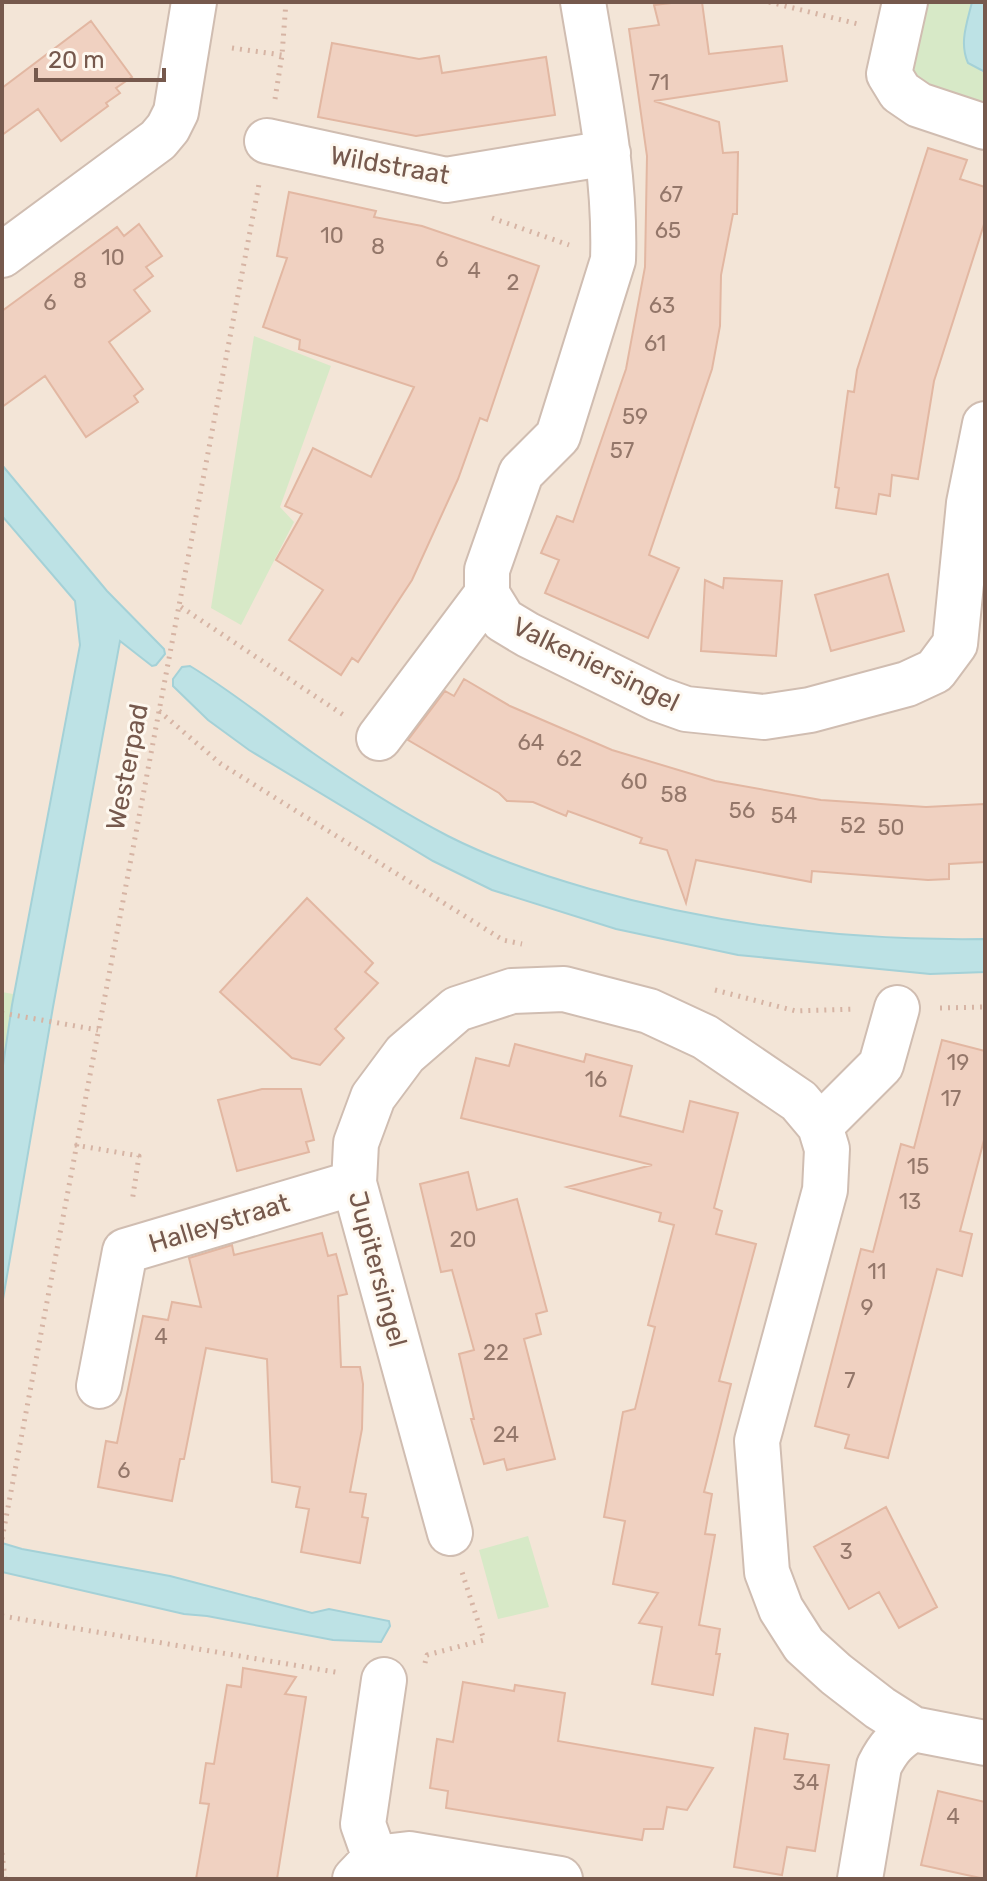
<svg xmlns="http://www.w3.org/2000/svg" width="987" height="1881" viewBox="0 0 987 1881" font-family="Rubik,sans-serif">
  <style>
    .residential { fill: #f3e5d7 }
    .green { fill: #d7e9c7 }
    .water { fill: #bde2e5; stroke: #a4d1d7; stroke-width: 2 }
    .building { fill: #f0d1c1; stroke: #e2b7a2; stroke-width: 2 }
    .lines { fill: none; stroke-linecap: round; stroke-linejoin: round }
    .minor-casing { stroke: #d0bdb1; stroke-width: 48 }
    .path { stroke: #d6b4a4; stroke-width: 5; stroke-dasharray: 2 6; stroke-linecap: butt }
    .minor { stroke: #fff; stroke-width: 44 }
    .labels { text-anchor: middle; stroke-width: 6; stroke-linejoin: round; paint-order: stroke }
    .number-label { font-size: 22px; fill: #94776a }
    .street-label { font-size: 26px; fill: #76594d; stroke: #fef8ef }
  </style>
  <rect width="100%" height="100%" fill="#fcf3e9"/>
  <path class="residential" d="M2,2H985V1879H2Z"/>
  <path class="green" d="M922,2H972L964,36L981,72H985V108L913,80L909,50Z
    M254,336L331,366L280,507L294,522L241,625L211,608Z
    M2,992L35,998L2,1160Z
    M528,1536L549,1607L498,1619L479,1550Z"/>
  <path class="water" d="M972,2H985V72L968,63C959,43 967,23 972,2Z
    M2,465L107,591L164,649L165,654L156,665L152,666L120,641L53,1007L2,1305V1072L12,1005L80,645L75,601L2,516Z
    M190,666C233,692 272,724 313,753C356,783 402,812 448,836C493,859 541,875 590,889C720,926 849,941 985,939V972L930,974L738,955L616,929L492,890L433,861L249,750L208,720L173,686V679L182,667Z
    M2,1543L22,1549L170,1576L312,1613L329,1609L389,1621L390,1626L381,1642L333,1640L207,1616L184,1614L2,1572Z"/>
  <path class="building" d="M680,2H702L709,54L782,46L787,81L654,101L719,122L723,153L738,152L737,214H733L721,275L720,326L712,369L649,555L679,568L648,638L545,593L559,560L541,553L557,516L573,522L626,369L645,267L647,156L629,29L659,25L654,5Z
    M91,21L132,77L116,88L120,93L106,103L108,106L61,141L38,109L2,135V88Z
    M332,43L419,59L439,56L442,73L546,57L555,115L416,136L318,117Z
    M928,148L967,160L960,179L985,187V221L934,381L918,479L892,475L890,496L879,494L876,514L836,508L839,488L835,487L848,391L854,392L857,370Z
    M289,192L376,211L374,217L422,226L539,266L487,421L480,418L458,479L412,580L358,662L352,658L341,675L289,640L323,590L276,560L302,514L285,506L313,448L371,477L414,387L299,349L300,340L263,327L287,258L277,256Z
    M139,224L162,256L146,267L153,276L134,290L150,311L109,342L143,389L134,396L138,402L86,437L45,376L2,407V311L117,227L124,236Z
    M888,574L904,631L831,651L815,595Z
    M724,578L782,581L776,656L701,651L705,580L723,588Z
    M464,679L510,706L612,750L715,781L821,800L926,807L984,804L985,862L949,864V879L928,880L812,871L811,882L696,860L686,903L667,850L640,843L642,838L568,811L566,816L533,802L507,801L499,793L408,740L445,691L454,696Z
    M307,898L373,963L365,972L378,983L335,1029L344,1038L320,1065L292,1058L220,992Z
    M942,1040L985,1051V1136L960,1231L972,1234L962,1276L937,1269L888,1458L845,1448L849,1435L815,1426L861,1249L873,1252L901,1144L914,1148Z
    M515,1044L584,1062L586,1054L632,1066L620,1116L683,1132L690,1101L738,1113L714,1208L722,1211L716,1234L756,1244L719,1381L731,1384L704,1492L712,1494L705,1534L715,1535L699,1625L720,1629L716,1654H720L713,1695L652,1684L662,1627L639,1623L658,1593L613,1584L625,1521L604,1517L623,1412L635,1409L655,1327L648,1325L674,1225L659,1221L661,1213L567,1187L652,1165L461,1118L476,1058L509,1066Z
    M262,1089H301L314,1140L306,1142L309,1152L237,1171L218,1100Z
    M468,1172L477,1210L517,1199L547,1311L536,1314L541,1334L524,1339L555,1459L507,1470L504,1459L484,1464L471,1419H474L459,1354L474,1350L452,1270L441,1272L420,1184Z
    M322,1233L328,1256L336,1254L347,1294L338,1296L341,1367H360L363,1384L362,1429L350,1492L366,1494L362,1517L368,1518L360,1563L301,1552L309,1509L296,1507L300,1487L272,1482L267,1359L206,1348L184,1459H180L172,1501L98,1487L106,1441L117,1443L143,1316L168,1320L172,1302L201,1307L189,1258L232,1245L234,1255Z
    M886,1507L937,1607L899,1628L879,1592L849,1609L814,1547Z
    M243,1668L296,1677L285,1694L306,1697L277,1879H196L209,1804L200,1803L206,1763L214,1764L227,1685L241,1687Z
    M463,1682L514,1691L515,1685L565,1693L558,1741L713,1768L687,1810L667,1807L663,1829H644L642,1840L446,1808L448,1791L430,1788L437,1739L453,1742Z
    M755,1728L788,1734L784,1759L829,1765L815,1851L787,1847L782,1875L734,1867Z
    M938,1791L985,1802V1879L921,1865Z"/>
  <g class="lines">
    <defs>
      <path id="minor" d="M583,2C597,87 616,173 613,260L558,436L521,473L487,570V594L503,620L528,635L658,699L686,709L764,717L810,710L907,684L935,671L955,644L969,503L985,424
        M905,2L889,74L900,92L919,105L985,127
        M267,141L446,180L608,153
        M2,255L158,140L168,128L176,112L194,2
        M379,738L487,594
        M820,1126L881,1065L897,1008
        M99,1386L125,1251L354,1183
        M450,1533L354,1183L356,1143L373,1097L405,1054L457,1009L512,991L564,989L649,1011L705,1037L799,1101L820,1126L827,1149L825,1190L757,1441L767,1572L781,1609L804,1645L836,1674L880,1708L913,1729L985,1743
        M375,1858L363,1824L384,1680
        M355,1879L375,1858L409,1854L560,1879
        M860,1879L879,1766C888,1748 896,1739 913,1729"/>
    </defs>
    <use href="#minor" class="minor-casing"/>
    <path class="path" d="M769,2L858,24
      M232,48L282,55
      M275,99L282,55L286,2
      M492,218L569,245
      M181,607L345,716
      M159,711L221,764L503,940L522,944
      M715,990L796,1011L854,1009
      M940,1008L985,1007
      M2,1013L98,1030
      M75,1145L139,1156L132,1202
      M2,1539L259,184
      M2,1616L341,1673
      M425,1663L427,1655L484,1640L462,1572
      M2,1853L5,1879"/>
    <use href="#minor" class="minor"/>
  </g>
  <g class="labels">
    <g class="number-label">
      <text x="659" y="90">71</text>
      <text x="671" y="202">67</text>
      <text x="668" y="238">65</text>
      <text x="332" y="243">10</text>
      <text x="378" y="254">8</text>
      <text x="113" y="265">10</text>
      <text x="442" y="267">6</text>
      <text x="474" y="278">4</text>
      <text x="80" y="288">8</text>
      <text x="513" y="290">2</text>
      <text x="50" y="310">6</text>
      <text x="662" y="313">63</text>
      <text x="655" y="351">61</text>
      <text x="635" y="424">59</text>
      <text x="622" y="458">57</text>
      <text x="531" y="750">64</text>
      <text x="569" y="766">62</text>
      <text x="634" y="789">60</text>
      <text x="674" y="802">58</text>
      <text x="742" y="818">56</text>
      <text x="784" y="823">54</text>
      <text x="853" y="833">52</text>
      <text x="891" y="835">50</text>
      <text x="958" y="1070">19</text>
      <text x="596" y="1087">16</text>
      <text x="951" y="1106">17</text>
      <text x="918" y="1174">15</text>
      <text x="910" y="1209">13</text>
      <text x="463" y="1247">20</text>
      <text x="877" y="1279">11</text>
      <text x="867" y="1315">9</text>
      <text x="161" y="1344">4</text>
      <text x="496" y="1360">22</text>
      <text x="850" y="1388">7</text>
      <text x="506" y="1442">24</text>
      <text x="124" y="1478">6</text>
      <text x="846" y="1559">3</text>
      <text x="806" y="1790">34</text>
      <text x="953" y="1824">4</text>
    </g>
    <g class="street-label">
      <text transform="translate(390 165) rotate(10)" y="9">Wildstraat</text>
      <text transform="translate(596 664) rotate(26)" y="9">Valkeniersingel</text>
      <text transform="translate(127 767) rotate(-79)" y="9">Westerpad</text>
      <text transform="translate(219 1223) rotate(-17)" y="9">Halleystraat</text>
      <text transform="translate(378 1269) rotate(75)" y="9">Jupitersingel</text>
    </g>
  </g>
  <rect width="987" height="1881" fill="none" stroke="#76594d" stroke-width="8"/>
  <path d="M36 68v12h128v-12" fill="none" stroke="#76594d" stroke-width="4"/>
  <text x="48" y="68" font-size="24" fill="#76594d" stroke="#fef8ef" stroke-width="6" paint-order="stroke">20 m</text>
</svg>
